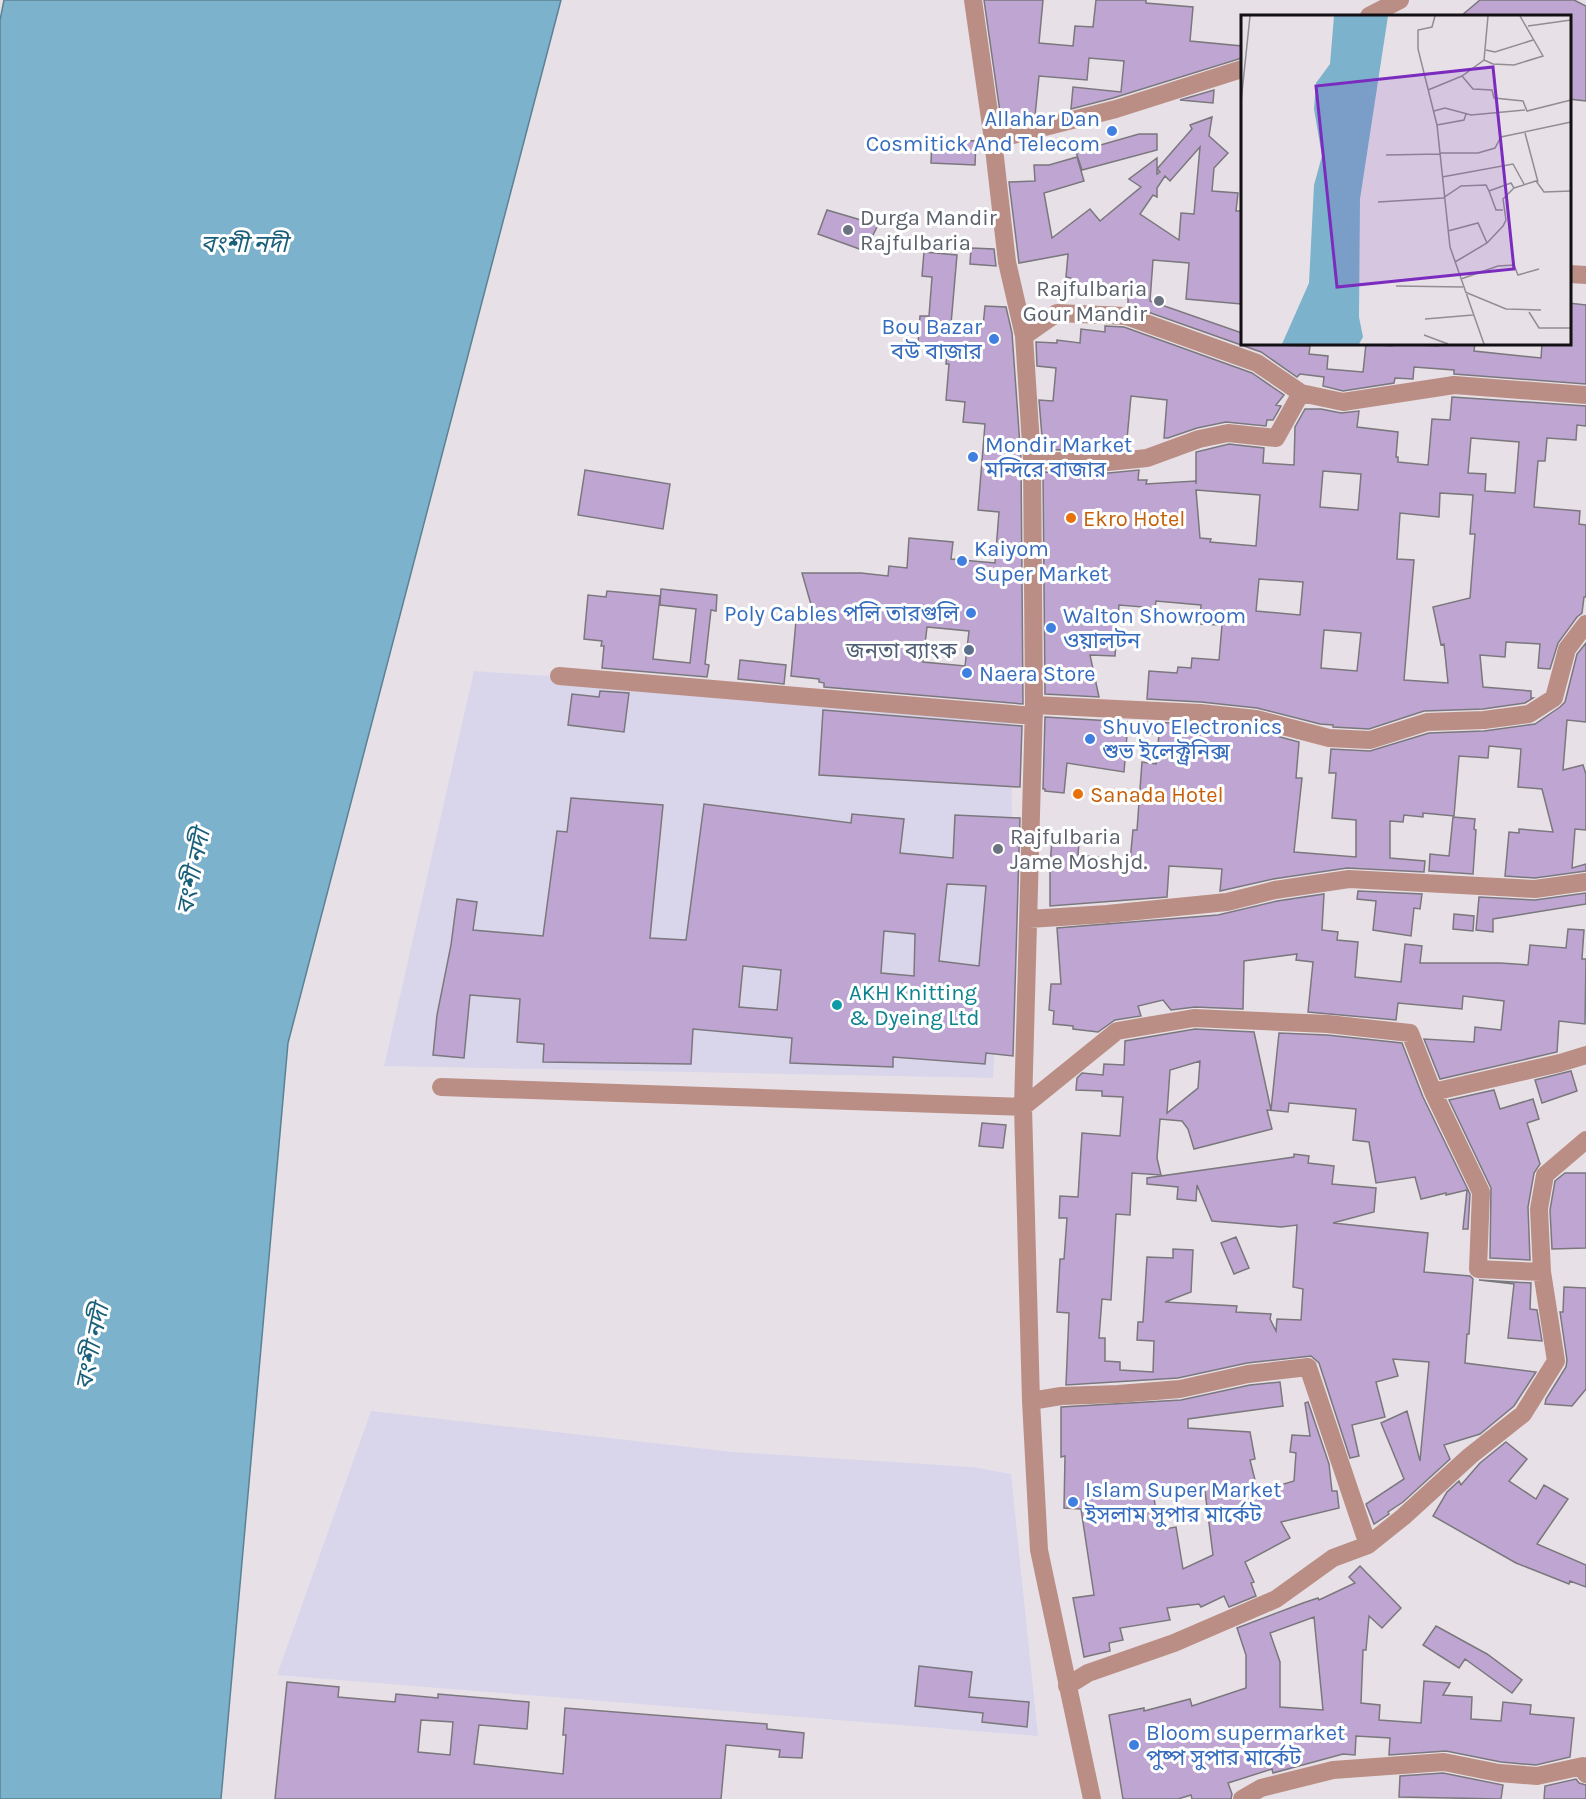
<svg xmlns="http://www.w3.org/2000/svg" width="1586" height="1799" viewBox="0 0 1586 1799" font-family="Karla,'Noto Sans Bengali',sans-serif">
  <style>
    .industrial { fill: #d9d6ec }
    .water { fill: #7cb2cb; stroke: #5c8194; stroke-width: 1.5 }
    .building { fill: #bfa6d2; stroke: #7a777d; stroke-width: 1.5; fill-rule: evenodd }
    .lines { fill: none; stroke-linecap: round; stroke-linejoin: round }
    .minor { stroke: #bb8e85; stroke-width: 18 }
    .shop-dot { fill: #3f7fe0; stroke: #fff; stroke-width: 2 }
    .worship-dot { fill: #6b7280; stroke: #fff; stroke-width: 2 }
    .food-dot { fill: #e8710a; stroke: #fff; stroke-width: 2 }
    .service-dot { fill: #5c6f8a; stroke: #fff; stroke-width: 2 }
    .culture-dot { fill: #0f9aa8; stroke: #fff; stroke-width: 2 }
    .labels { text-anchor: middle; stroke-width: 6; stroke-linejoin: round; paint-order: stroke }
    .shop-label { font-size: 22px; fill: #366cbe; stroke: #fff; text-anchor: start }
    .worship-label { font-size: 22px; fill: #5b616d; stroke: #fff; text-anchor: start }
    .food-label { font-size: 22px; fill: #c56008; stroke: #fff; text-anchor: start }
    .service-label { font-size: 22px; fill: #4e5e75; stroke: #fff; text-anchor: end }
    .culture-label { font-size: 22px; fill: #0d838f; stroke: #fff; text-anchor: start }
    .water-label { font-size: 24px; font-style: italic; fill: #1b607a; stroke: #fff }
    .inset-road { fill: none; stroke: #928d92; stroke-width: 1.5 }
    .view { fill: #7b2cbf; fill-opacity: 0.15; stroke: #7b2cbf; stroke-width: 3 }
    .inset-edge { fill: none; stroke: #121012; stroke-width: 3 }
  </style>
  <rect width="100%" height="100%" fill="#e7e1e7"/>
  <path class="industrial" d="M474,671L1010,708L1015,976H998L993,1078L384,1066Z
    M371,1411L733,1452L973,1467L1011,1474L1038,1736L277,1675Z"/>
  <path class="water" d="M4,0H561L288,1043L221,1799H0V20Z"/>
  <path class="building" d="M984,0H1043L1039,43L1073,46L1075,26L1093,27L1096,0H1146V3L1193,7L1190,41L1242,46V58L1113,98L1071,109L1073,87L1121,92L1124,61L1089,58L1087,80L1039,76L1035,116L1028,115L1027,120L1002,126Z
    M1480,0H1574L1586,6V101L1569,99V16H1461Z
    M1214,90L1213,103L1180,100Z
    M1212,117L1209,136L1228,153L1214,168L1212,191L1238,193L1236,211H1242L1241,304L1186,299L1189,263L1153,260L1150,301L1242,333V344L1310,346L1309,354L1328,356L1327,369L1363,372L1366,344L1392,346V344L1438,346V344H1475L1474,351L1541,358L1542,344H1569V303L1586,305V384L1454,374V370L1414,367L1413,379L1395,378L1394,383L1343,391L1323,386L1324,377L1300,374L1297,377L1261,352L1128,305V296L1070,291L1071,278L1066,277L1068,254L1019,263L1009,182L1035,181L1034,165H1049L1077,157L1084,181L1044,193L1052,238L1090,209L1100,221L1141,187L1129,179L1157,158V174L1160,172L1157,169L1192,129L1190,125ZM1200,147L1194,214L1181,213L1179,240L1140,214L1153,195L1157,197V188L1165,176L1170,181Z
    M1139,134H1157V150L1082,170L1076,152Z
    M932,139L976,141L975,165L931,163Z
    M827,210L878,225L865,251L818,234Z
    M971,248L994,249L996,266L970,264Z
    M924,252L957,255L951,324L983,326L985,306L1006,307L1012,333L1021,460L1023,704L824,687V683L819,682V679L791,676L796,621L816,622L802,573H861L888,576L889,566L907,568L909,538L953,542L951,559L995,563L999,512L978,510L985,424L963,422L965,402L946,400L949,364H946L948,347L918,345L920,316H929L932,277L922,276ZM927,627L969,631L965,666L923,662Z
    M1105,326L1124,327L1252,373L1284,395L1276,405L1281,406L1273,420H1267L1266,426L1226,422L1197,428L1168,438H1164L1167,400L1131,396L1127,439H1131L1130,448L1098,452L1043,449L1039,400L1053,401L1056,368L1037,366L1036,342L1057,343V340L1080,343L1081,329L1105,332Z
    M1452,397L1586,406V426L1577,425L1576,440L1547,438L1545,461H1538L1534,507L1580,511L1579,524L1586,525V597H1584L1582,613L1577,617L1558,643L1550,669L1538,668L1540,644L1506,642L1505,657L1480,655L1483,687L1531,691V698H1533L1525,703L1483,709L1424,711L1369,729L1333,727V725L1320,724L1257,708L1201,702L1147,699L1149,671L1177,673L1178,667L1191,668L1192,658L1219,660L1222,625L1200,624L1201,605L1156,601L1155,608L1119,605L1115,656L1090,655L1099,697L1045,694L1043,472L1098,474L1139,470L1138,480H1147L1146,484L1196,481V484V452L1229,444L1264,448L1263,463L1294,465L1295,427L1305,409H1321L1341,413L1359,411L1357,427L1398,432L1396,457H1398V462L1428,465L1432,419L1450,420ZM1471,438L1519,442L1515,493L1485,491L1486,474L1468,473ZM1323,471L1361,474L1358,510L1320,507ZM1196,490L1260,495L1256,546L1210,542L1211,539L1200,538ZM1440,493L1473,495L1470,534H1475L1470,598L1433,607L1441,645L1444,644L1448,683L1404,680L1414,560L1397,559L1400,513L1439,517ZM1259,579L1303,582L1300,615L1256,611ZM1324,630L1361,633L1357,671L1321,668Z
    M585,470L670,484L663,529L578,515Z
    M661,589L717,595L716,611L711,610L705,664L709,665L707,677L602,668L604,646H601L602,641L584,639L588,595L606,597L607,591L660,596L653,659L690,663L696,609L660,605Z
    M1586,643V722L1567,720L1563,770L1583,765L1586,774V830L1575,829L1572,868L1586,864V871L1535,878L1505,876L1509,832L1519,833V829L1553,832L1542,789L1518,787L1521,749L1489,746L1488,758L1459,756L1454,816L1423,813V817L1404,815L1403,822L1390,821V858L1425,861L1424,872L1347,868L1273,879L1220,891L1222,869L1169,866L1167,897L1050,906V866L1052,839L1079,842L1078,855L1130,861L1133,830H1137L1142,762L1156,764L1159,734L1144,733L1145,722L1199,724L1254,730L1299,742L1296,778H1302L1294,852L1356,857V820L1332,818L1336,773H1329L1331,749L1370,751L1429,733L1484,731L1535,724L1560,707L1565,702L1577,654Z
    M740,660L786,665L784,684L738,679Z
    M600,691L629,693L624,732L568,725L572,694L599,697Z
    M823,710L1022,726L1020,787L819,775Z
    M1045,717L1128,722L1124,772L1067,763L1064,793L1045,791V789H1043Z
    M571,798L663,805L650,938L686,940L704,804L851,823L852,814L904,819L900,853L953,858L955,815L1020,818L1013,1056L986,1053L985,1064L893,1057V1067L790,1063L792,1038L693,1029L691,1064L543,1062L544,1044L517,1042L520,999L470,995L464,1058L433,1055L437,1015L451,945L457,899L477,902L473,930L543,936L557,831L567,832ZM947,884L986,886L979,966L939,961ZM884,931L915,934L914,976L881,973ZM743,966L781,970L777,1010L739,1007Z
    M1453,817L1475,819L1474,829L1476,830L1473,874L1429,871L1430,854L1449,856Z
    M1358,891L1422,894L1420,909L1414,908L1411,936L1373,930L1376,901L1357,899Z
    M1586,893V904L1493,919V932L1476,930L1479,897L1535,900Z
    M1324,894L1322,930L1338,932L1337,940L1358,942L1355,977L1401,982L1405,944L1422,946L1420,963H1500L1528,965L1530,945L1566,948L1568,929L1584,930L1582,959H1586L1585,1024L1559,1021L1557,1052L1440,1079L1424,1039L1474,1042L1475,1027L1501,1030L1504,1001L1463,996L1462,1009L1398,1003L1396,1020L1308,1012L1313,962L1296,960L1297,954L1244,961L1243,1009L1195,1007L1171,1010L1163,1000L1138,1006L1141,1016L1115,1020L1098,1032L1073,1029V1026L1053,1024L1054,1011L1049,1010L1051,984H1061L1057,928L1218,915L1277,901Z
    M1454,914L1474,916L1473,931L1453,929Z
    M1195,1029L1254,1032L1271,1110L1279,1033L1327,1035L1402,1043L1423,1097L1470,1194L1468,1229H1463L1467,1190L1446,1195V1193L1421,1199L1415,1177L1376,1183L1369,1142L1353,1140L1356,1109L1289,1103L1288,1112L1267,1110L1272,1129L1194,1149L1188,1129L1182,1121L1160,1119L1157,1158L1161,1175L1132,1173L1130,1215L1116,1214L1111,1300L1102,1299L1099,1338H1105V1361L1120,1362V1370L1153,1372L1154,1341L1137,1340L1138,1322H1143L1147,1257L1173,1258V1249L1193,1250L1191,1292L1165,1302L1237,1306L1236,1312L1271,1314L1270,1319L1276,1331L1277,1319L1301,1320L1303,1289L1293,1287L1297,1225L1281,1227L1212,1221L1197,1185L1196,1201L1177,1199L1178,1187L1147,1184V1178L1294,1157V1154L1309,1156L1308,1163L1334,1166L1332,1184L1376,1188L1374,1212L1333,1223L1428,1233L1424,1272L1470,1276L1473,1279L1469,1334H1467L1465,1363L1536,1372L1514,1406L1480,1434L1444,1445L1450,1459L1403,1502L1388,1512L1389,1514L1374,1524L1366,1504L1404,1479L1381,1423L1407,1411L1420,1461L1429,1362L1393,1359L1398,1376L1376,1382L1385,1417L1352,1425L1359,1456L1350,1458L1319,1363L1311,1356L1247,1363L1178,1378L1066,1385L1069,1313L1057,1312L1060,1259H1064L1067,1218H1059L1060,1196L1078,1197L1082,1133L1120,1136L1123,1097L1102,1096V1091L1076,1090L1077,1078L1082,1073L1103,1075L1104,1064L1124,1065L1125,1041ZM1200,1061L1198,1088L1167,1113L1170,1070Z
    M1571,1071L1577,1091L1542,1103L1535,1080Z
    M1494,1090L1500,1109L1533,1099L1539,1119L1527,1123L1540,1164L1534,1173L1528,1207L1530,1260L1490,1258L1491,1188L1449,1100Z
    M982,1123L1006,1125L1003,1148L979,1146Z
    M1565,1173H1586V1248L1552,1249L1550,1210L1555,1181Z
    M1236,1237L1249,1268L1234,1274L1221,1243Z
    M1479,1280L1531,1283L1530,1309L1537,1310L1542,1341L1508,1338L1514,1284Z
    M1564,1287L1586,1288V1389L1572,1406L1545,1404L1546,1399L1566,1367L1567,1360L1560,1312H1563Z
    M1280,1382L1283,1406L1188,1419V1428L1250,1432L1255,1459L1250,1460L1258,1492L1294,1481L1296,1453L1290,1452L1292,1435L1310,1436L1305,1403L1308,1402L1329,1464L1332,1491H1337L1339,1508L1281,1522L1290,1538L1245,1562L1254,1582L1251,1583L1256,1596L1229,1607L1224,1596L1201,1607L1199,1604L1167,1608L1170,1620L1120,1628L1123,1640L1109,1643L1110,1651L1084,1657L1073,1598L1094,1595L1081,1509L1064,1508L1065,1456L1061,1457V1407L1181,1400L1250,1385ZM1205,1491L1213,1555L1183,1569L1176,1527L1159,1530L1154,1498Z
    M1506,1442L1527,1459L1509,1481L1536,1499L1544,1485L1568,1499L1537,1544L1586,1565V1587L1570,1581L1569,1584L1516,1563L1433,1516L1447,1492L1459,1481L1461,1485L1480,1463Z
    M1360,1566L1401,1608L1382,1628L1369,1616L1366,1650H1363L1361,1703L1380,1705L1379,1720L1421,1723L1424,1681L1450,1683L1443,1695L1472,1697L1471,1719L1501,1721L1503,1702L1531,1705L1530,1714L1574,1718L1570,1757L1536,1765L1501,1762L1446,1751L1389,1755L1390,1738L1356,1736L1355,1755L1343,1754L1273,1773L1272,1769L1228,1783L1232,1794L1231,1799H1192L1191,1795L1178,1799H1123L1109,1715L1144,1708V1711L1190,1699L1192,1706L1246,1688V1655L1237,1628L1303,1603L1318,1598L1319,1600L1355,1583L1349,1577ZM1314,1617L1323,1710L1280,1707V1662L1270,1633Z
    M1436,1626L1487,1654L1522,1680L1512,1693L1465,1659L1459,1668L1423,1645Z
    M919,1666L972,1672L969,1697L1029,1702L1027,1727L982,1722L983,1713L915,1706Z
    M287,1682L339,1687L338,1697L395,1702L396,1694L438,1698V1694L529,1702L527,1729L479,1725L474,1764L563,1774L566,1735H563L565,1708L767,1724V1729L804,1733L802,1758L779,1757L780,1750L726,1745L721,1799H275ZM421,1720L453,1722L450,1755L418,1752Z
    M1443,1773L1503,1785L1501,1799L1399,1797L1400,1776Z
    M1576,1779L1579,1783L1586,1785V1799H1544L1545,1786Z"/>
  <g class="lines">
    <path class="minor" d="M973,0L993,140L1007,262L1024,336L1032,460L1034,705L1023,1107L1031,1401L1039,1550L1092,1799
      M1369,16L1400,0
      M993,140L1116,109L1242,69
      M1570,274L1586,275
      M1024,336L1057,313L1126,316L1257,363L1301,393L1343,402L1454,385L1586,395
      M1032,460L1098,463L1147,458L1199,439L1228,433L1276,438L1301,393
      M559,676L1034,716
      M1034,705L1200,713L1256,719L1329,738L1370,740L1427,722L1484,720L1529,714L1554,698L1567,649L1586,624
      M1029,919L1107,914L1227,902L1275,890L1349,879L1535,889L1586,882
      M441,1087L1023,1107L1117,1031L1194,1018L1328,1024L1410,1033L1433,1092
      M1542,1272L1478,1269L1481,1192L1433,1092L1560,1063L1586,1055
      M1031,1401L1061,1396L1118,1394L1180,1389L1248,1374L1308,1367L1368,1545
      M1067,1686L1088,1673L1174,1643L1276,1599L1333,1558L1368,1545L1403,1517L1470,1456L1523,1414L1556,1361L1542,1272L1539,1209L1545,1175L1586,1140
      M1242,1799L1261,1788L1333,1770L1444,1762L1499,1773L1537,1776L1583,1766L1586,1774"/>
  </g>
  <g class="shop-dot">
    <circle cx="1112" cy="131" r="6"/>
    <circle cx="994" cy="339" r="6"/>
    <circle cx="973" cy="457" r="6"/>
    <circle cx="962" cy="561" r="6"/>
    <circle cx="971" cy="613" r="6"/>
    <circle cx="1051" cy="628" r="6"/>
    <circle cx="967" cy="673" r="6"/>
    <circle cx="1090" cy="739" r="6"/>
    <circle cx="1073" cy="1502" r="6"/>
    <circle cx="1134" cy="1745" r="6"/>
  </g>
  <g class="worship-dot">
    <circle cx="848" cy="230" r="6"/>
    <circle cx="1159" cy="301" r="6"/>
    <circle cx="998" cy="849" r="6"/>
  </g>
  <g class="food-dot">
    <circle cx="1071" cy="518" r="6"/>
    <circle cx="1078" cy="794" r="6"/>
  </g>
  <circle class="service-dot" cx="969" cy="650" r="6"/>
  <circle class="culture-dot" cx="837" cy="1005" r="6"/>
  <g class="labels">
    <g class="shop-label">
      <text x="1100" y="126" text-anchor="end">Allahar Dan<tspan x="1100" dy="25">Cosmitick And Telecom</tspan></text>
      <text x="982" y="334" text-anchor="end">Bou Bazar<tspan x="982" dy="25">বউ বাজার</tspan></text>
      <text x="985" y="452">Mondir Market<tspan x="985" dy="25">মন্দিরে বাজার</tspan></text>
      <text x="974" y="556">Kaiyom<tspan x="974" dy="25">Super Market</tspan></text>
      <text x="959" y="621" text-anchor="end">Poly Cables পলি তারগুলি</text>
      <text x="1063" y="623">Walton Showroom<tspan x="1063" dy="25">ওয়ালটন</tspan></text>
      <text x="979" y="681">Naera Store</text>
      <text x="1102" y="734">Shuvo Electronics<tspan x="1102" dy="25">শুভ ইলেক্ট্রনিক্স</tspan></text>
      <text x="1085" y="1497">Islam Super Market<tspan x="1085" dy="25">ইসলাম সুপার মার্কেট</tspan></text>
      <text x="1146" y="1740">Bloom supermarket<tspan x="1146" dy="25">পুষ্প সুপার মার্কেট</tspan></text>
    </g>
    <g class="worship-label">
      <text x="860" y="225">Durga Mandir<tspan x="860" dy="25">Rajfulbaria</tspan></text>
      <text x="1147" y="296" text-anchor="end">Rajfulbaria<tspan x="1147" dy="25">Gour Mandir</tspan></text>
      <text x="1010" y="844">Rajfulbaria<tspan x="1010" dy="25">Jame Moshjd.</tspan></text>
    </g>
    <g class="food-label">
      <text x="1083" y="526">Ekro Hotel</text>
      <text x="1090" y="802">Sanada Hotel</text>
    </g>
    <g class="service-label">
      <text x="957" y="658">জনতা ব্যাংক</text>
    </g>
    <g class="culture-label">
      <text x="849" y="1000">AKH Knitting<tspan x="849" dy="25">&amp; Dyeing Ltd</tspan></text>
    </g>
    <g class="water-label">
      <text x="244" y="252">বংশী নদী</text>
      <text transform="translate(193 872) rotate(-78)" y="8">বংশী নদী</text>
      <text transform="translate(92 1347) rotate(-78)" y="8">বংশী নদী</text>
    </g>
  </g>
  <g transform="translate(1241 15)">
    <rect width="330" height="330" fill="#e7e1e7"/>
    <path d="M93,1H147L119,184L118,302L122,322L118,329H41L68,268L73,170L81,141L73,94L75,68L89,49Z" fill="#7cb2cb"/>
    <path class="inset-road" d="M194,1L191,12L177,15V34L196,110L209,232L243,329M287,11L330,5M245,35L254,37L292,25M243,45L252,49L273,50L302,41L279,1M221,61L232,74L251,75L253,83L282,86L286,96L330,85M187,75L221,61L243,45L247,1M0,87L9,1M193,96L204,93L230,100L284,95M196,110L223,105L225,99M284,118L297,167M199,138H237L254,133L260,122L330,107M145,140L199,139M201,162L272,149L283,169M137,187L202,183L220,171L245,170L248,176M262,195H255L248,176L270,168L273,173M207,216L237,208L246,228M214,247L246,228L262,211L265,205L262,184L273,173L295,166L303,177L330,176M220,264L257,251L273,250L277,260L298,254M155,271L222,272M224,277L265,294L300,295M288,297L298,313H330M184,304L232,300M183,320L207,329"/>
    <path class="view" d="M252,52L273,254L96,272L75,71Z"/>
    <rect width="330" height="330" class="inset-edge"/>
  </g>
</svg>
